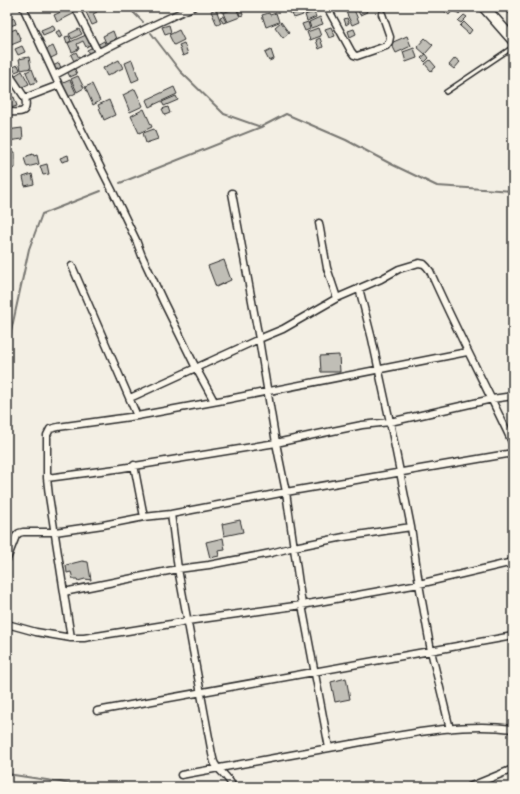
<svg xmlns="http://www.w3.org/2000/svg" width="520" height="794" viewBox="0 0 520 794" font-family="Caveat,sans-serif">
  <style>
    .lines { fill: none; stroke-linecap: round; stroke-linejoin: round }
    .stream { stroke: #787772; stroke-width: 2 }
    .building { fill: #c0beb6; stroke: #2b2b2b }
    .lane-casing { stroke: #2b2b2b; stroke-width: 6 }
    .street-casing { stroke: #2b2b2b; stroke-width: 9 }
    .primary-casing { stroke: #2b2b2b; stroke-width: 13 }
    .lane { stroke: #fbf7ec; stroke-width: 3 }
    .street { stroke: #fbf7ec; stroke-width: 6 }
    .primary { stroke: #fbf7ec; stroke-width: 10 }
  </style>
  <rect width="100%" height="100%" fill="#f3efe4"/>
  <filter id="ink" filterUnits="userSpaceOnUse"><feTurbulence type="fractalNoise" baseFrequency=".025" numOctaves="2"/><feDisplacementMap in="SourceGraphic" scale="8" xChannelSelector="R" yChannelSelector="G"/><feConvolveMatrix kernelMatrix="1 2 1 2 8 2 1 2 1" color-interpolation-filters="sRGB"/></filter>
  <g filter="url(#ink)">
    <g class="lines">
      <path class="stream" d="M128,7L143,22
        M151,33L180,71L224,114L261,127
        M120,183L261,127L286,114L346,140L391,164L437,186L513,191
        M7,350L29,249L42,214L101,191
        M7,774L60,782L83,787"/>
    </g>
    <path class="building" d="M72,7H73L75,13L57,22L54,15Z
      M93,7H94L97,12L93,14L97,23L92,25L85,10Z
      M219,7H235L221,12Z
      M310,7H320L305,14L303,10Z
      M353,7L359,22L352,25L345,10Z
      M356,7H365L367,12L360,15Z
      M444,7H450L453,10L449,15L442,9Z
      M457,7H465L459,14L454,10Z
      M510,7H511L513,9V16L512,17L506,10Z
      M236,8L240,17L227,22L223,13Z
      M241,8L243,15L240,16L238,9Z
      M298,8L299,11L290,14L289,11Z
      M216,9L221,23L217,25L211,11Z
      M302,11L303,15L294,18L292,14Z
      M314,12L316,17L307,21L305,15Z
      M269,13L270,15L276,13L279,22L266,27L262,15Z
      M464,15L467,17L461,23L458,21Z
      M223,16L226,22L223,23L220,17Z
      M320,17L323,24L311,28L309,22Z
      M14,18L16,24L7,27V21Z
      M347,18L349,23L346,25L344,19Z
      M281,22L289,33L283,38L275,27Z
      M308,22L310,29L305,31L302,24Z
      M464,22L472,30L469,34L460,26Z
      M53,25L55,30L43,35L41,30Z
      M169,25L171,32L165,34L162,27Z
      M331,27L335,36L329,38L325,29Z
      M318,28L321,36L310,40L307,32Z
      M16,29L21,41L11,45L7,36V32Z
      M79,29L82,34L72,39L69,34Z
      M354,29L356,34L350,37L348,31Z
      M60,30L63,36L59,38L56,32Z
      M179,30L184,40L174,45L169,35Z
      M113,31L116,39L106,43L103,36Z
      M86,35L90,45L86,47L83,41L77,44L79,49L72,52L68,43Z
      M69,36L71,41L67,43L65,37Z
      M407,36L411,46L396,53L391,43Z
      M320,38L323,47L319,49L316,40Z
      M425,38L433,45L425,54L417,47Z
      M104,41L106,46L100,49L97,45Z
      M184,43L188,54L183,56L179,45Z
      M22,46L25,52L18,55L15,49Z
      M53,46L57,55L49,59L45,50Z
      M93,47L95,51L89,54L87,50Z
      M414,48L417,58L406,62L403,52Z
      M271,50L274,59L269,61L265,53Z
      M76,52L79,58L74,61L71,55Z
      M426,54L429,58L425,62L421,58Z
      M29,57L31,68L21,70L19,59Z
      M455,58L460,62L454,69L449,65Z
      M119,60L123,68L107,76L103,68Z
      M132,60L139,79L132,82L125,63Z
      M430,60L436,67L431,71L425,64Z
      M59,63L61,68L56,71L53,66Z
      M18,65L20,70L15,72L13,67Z
      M74,67L77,74L70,77L67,71Z
      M32,69L37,82L31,84L26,72Z
      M22,71L29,84L20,88L14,76Z
      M78,76L84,88L77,92L71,79Z
      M8,79L10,87L7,88V80Z
      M70,80L76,93L68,97L61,84Z
      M92,84L100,101L93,105L85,87Z
      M174,87L177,94L149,107L146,100Z
      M135,89L143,106L130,112L123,95Z
      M176,96L178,100L164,106L162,102Z
      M14,97L17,106L7,109V99Z
      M109,100L115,115L104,120L98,105Z
      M168,107L170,113L165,115L162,109Z
      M144,109L152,127L139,133L131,116Z
      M22,128L23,139L7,141V130Z
      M154,129L158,139L146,143L143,133Z
      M9,152H15V168L8,169L7,153H9Z
      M33,154L34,156L37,155L39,164L27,167L24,158L27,157V156Z
      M68,155L69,160L62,162L60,158Z
      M47,164L49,174L43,175L40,166Z
      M32,174L34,184L25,186L23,177Z
      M224,260L231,280L216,287L208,266Z
      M339,355L340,372H321L320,356Z
      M240,520L243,532L224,536L222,524Z
      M223,538L225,550L218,551L219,556L210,558L206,542Z
      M82,561L88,562L91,580L85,579L78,581L77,579H73L71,572L67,573L66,565Z
      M346,678L350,699L335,702L331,682Z"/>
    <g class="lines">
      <defs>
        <path id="lane" d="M446,92L513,47"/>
        <path id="street" d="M23,7L59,85L113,192L136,240L142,256L163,301L196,368L214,401
          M75,7L98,52
          M327,7L351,51L354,55L357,56L386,46L389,42L390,37L382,14
          M7,71L25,98L59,85
          M55,75C100,51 145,28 193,7
          M7,112C19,112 29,115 25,98
          M232,193L259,339L276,443L286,492L302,605L329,748
          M319,223L327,268L337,298
          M72,266L137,416
          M359,288L372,339L390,422L411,527L419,584L431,651L450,729
          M467,352L229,399L137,416L58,427L50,429L47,435V478L49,496L71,638H84L171,624L187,621L302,605L419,584L513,562
          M130,398L259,339L283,329L337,298L381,279L399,269L419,263L424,264L427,267L430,271C456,330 486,386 513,444
          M134,465L144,517
          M47,478L116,469L276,443L318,434L362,425L390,422L492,399L513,396
          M171,514L178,569L212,754C213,757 213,761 215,764C220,772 228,776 233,787
          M7,559L16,536L19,533L23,532H55L103,525L144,517L171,514L286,492L513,453
          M64,592L178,569L209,565L271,553L294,547L344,537L411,527
          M7,624L36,632L71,638
          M97,711L513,636
          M181,775C238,765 294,754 351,744C402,735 461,722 513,729
          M469,787L513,769"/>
        <path id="primary" d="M484,7L513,40"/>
      </defs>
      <use href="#lane" class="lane-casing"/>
      <use href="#street" class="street-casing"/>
      <use href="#primary" class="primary-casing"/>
      <use href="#lane" class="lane"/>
      <use href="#street" class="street"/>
      <use href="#primary" class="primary"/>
    </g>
  </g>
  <rect width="520" height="794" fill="none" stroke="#fbf7ec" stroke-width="24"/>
  <rect x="12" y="12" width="496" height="770" fill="none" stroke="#2b2b2b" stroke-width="1.5" filter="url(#ink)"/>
</svg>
